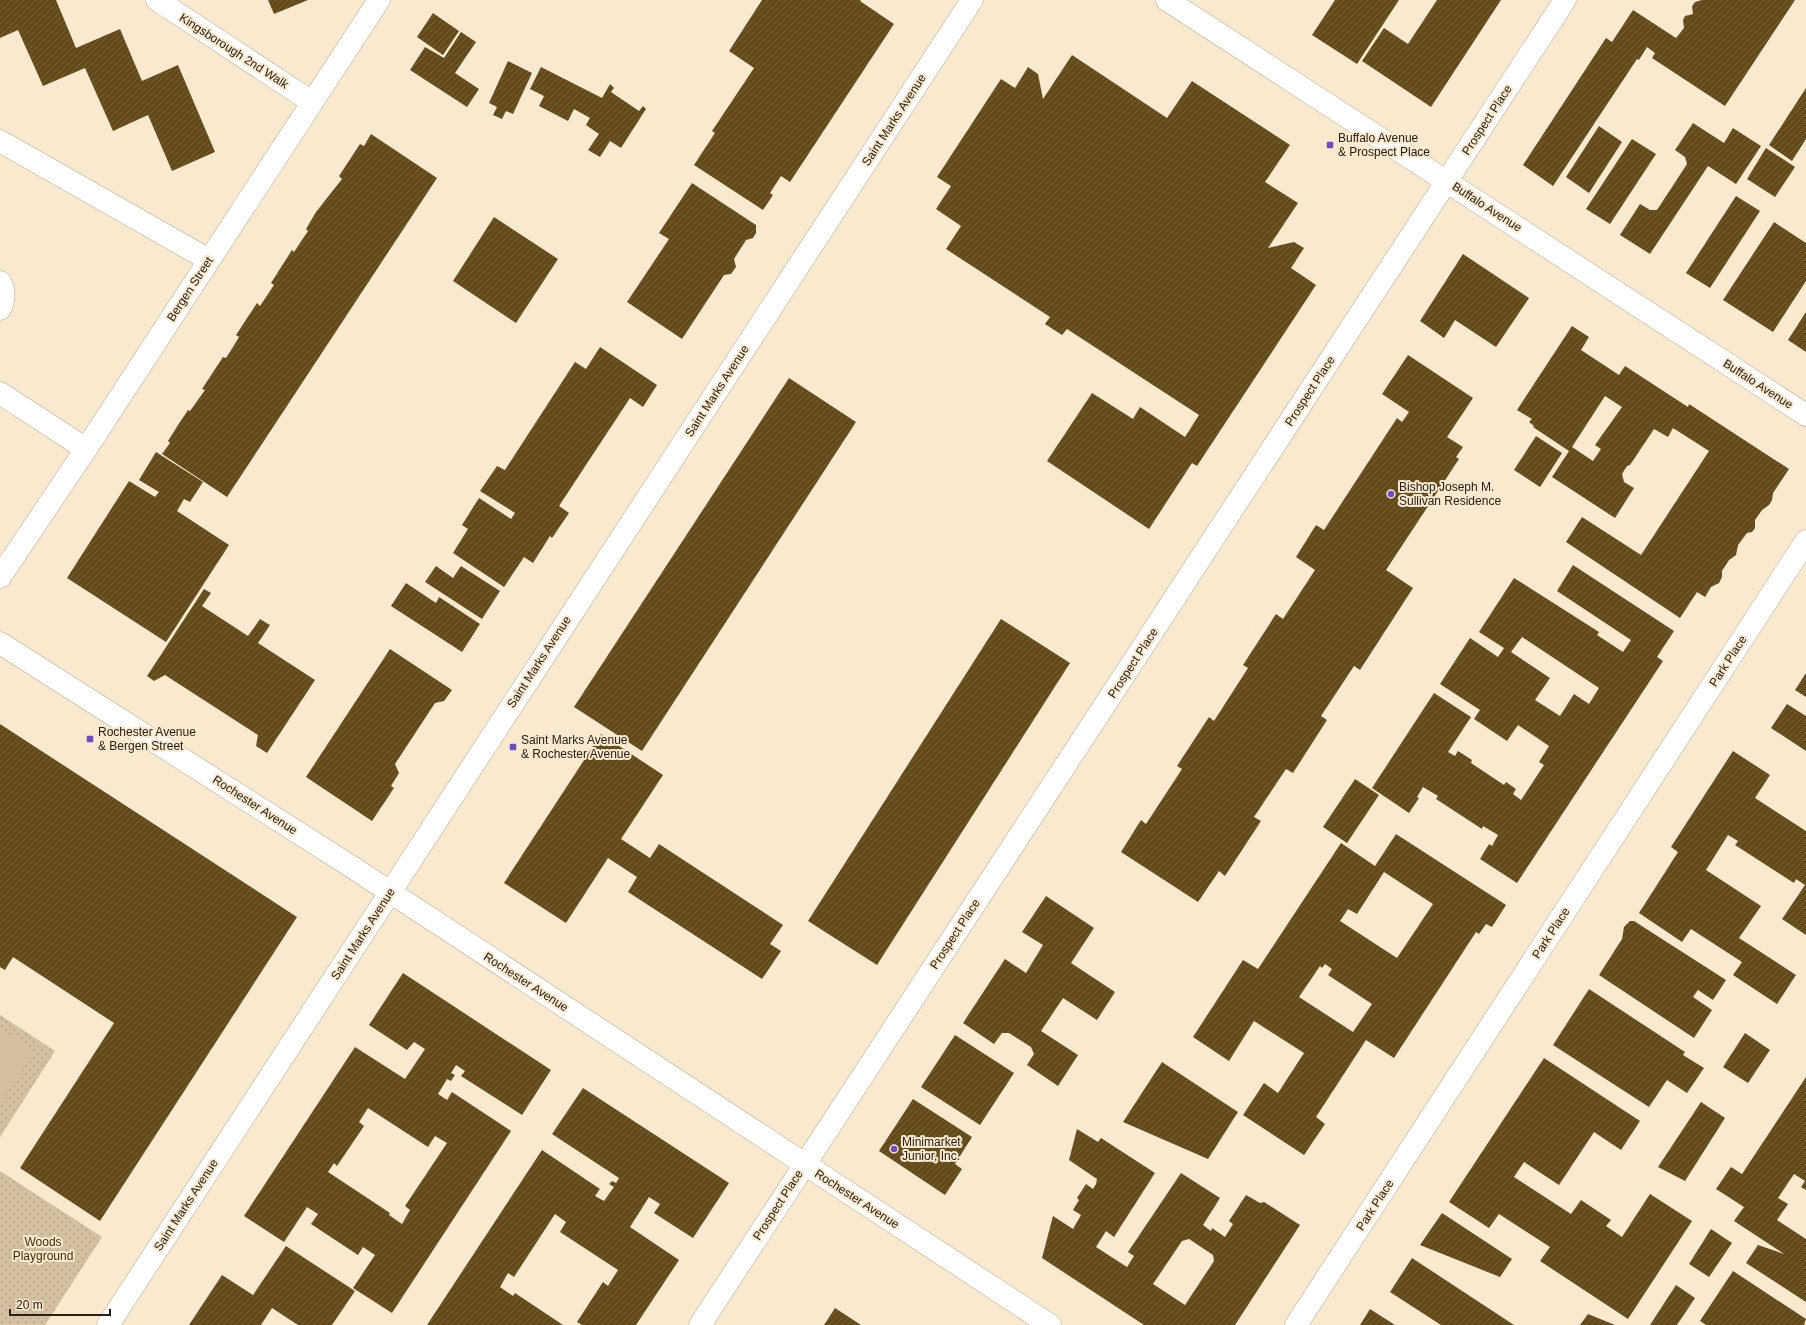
<svg xmlns="http://www.w3.org/2000/svg" width="1806" height="1325" viewBox="0 0 1806 1325" font-family="Arial,sans-serif">
  <style>
    .park { fill: url(#park-dots) }
    .pitch { fill: #d3c09e }
    .building { fill: url(#building-hatch); fill-rule: evenodd }
    .lines { fill: none; stroke-linecap: round; stroke-linejoin: round }
    .minor-casing { stroke: #b9aa91; stroke-width: 23 }
    .minor { stroke: #fff; stroke-width: 22 }
    .poi-dot { fill: #6c4bc4; stroke: #f8e9cf; stroke-width: 1.5 }
    .labels { text-anchor: middle; stroke-width: 4; stroke-linejoin: round; paint-order: stroke }
    .street-label { font-size: 12px; fill: #262017; stroke: #f8e9cf }
    .poi-label { font-size: 12px; fill: #262017; stroke: #f8e9cf; text-anchor: start }
    .park-label { font-size: 12px; fill: #422e04; stroke: #f8e9cf }
  </style>
  <defs>
    <pattern id="park-dots" width="8" height="8" patternUnits="userSpaceOnUse"><rect width="8" height="8" fill="#d3c09e"/><path d="M2 2h.1M6 6h.1" fill="none" stroke="#b5a587" stroke-width="1.8" stroke-linecap="round"/></pattern>
    <pattern id="building-hatch" width="6" height="6" patternUnits="userSpaceOnUse"><rect width="6" height="6" fill="#634a19"/><path d="M-1 1l2-2M0 6l6-6M5 7l2-2" fill="none" stroke="#756139"/></pattern>
  </defs>
  <rect width="100%" height="100%" fill="#f8e9cf"/>
  <path class="park" d="M0,1015L55,1051L0,1137Z
    M0,1171L102,1237L45,1325H0Z"/>
  <path class="pitch" d="M0,1028L34,1051L0,1103Z"/>
  <path class="building" d="M0,0H56L76,48L120,29L142,81L178,65L215,152L172,171L148,115L113,131L85,68L43,86L18,30L0,38Z
    M268,0H308L274,14Z
    M762,0H861L860,1L894,24L790,182L781,176L770,193L773,195L763,210L694,165L715,133L712,131L754,68L729,51Z
    M1335,0H1399L1357,64L1312,35Z
    M1437,0H1501L1431,107L1362,61L1384,28L1408,44Z
    M1702,0H1795L1725,106L1652,58L1655,53L1647,47L1639,60L1637,59L1553,186L1523,165L1606,38L1612,42L1633,10L1676,38L1684,28L1683,20L1685,16L1693,14L1692,6L1695,2Z
    M433,13L459,31L443,55L417,37Z
    M461,32L476,42L455,73L479,89L467,107L410,70L425,47L444,58Z
    M1072,55L1167,118L1192,81L1290,145L1265,182L1298,203L1268,248L1294,242L1304,248L1291,268L1316,285L1197,466L1192,463L1149,529L1047,461L1092,393L1133,419L1140,407L1185,437L1199,415L1067,329L1062,335L1045,324L1050,317L946,249L961,226L936,209L951,186L937,177L1001,79L1015,88L1028,67L1038,74L1043,99Z
    M508,61L532,73L513,114L506,111L502,119L493,115L497,107L489,103Z
    M541,67L602,98L610,84L614,88L611,92L639,111L643,106L646,109L621,148L610,141L600,157L588,150L599,134L586,125L590,118L574,109L568,121L539,106L544,96L530,89Z
    M1806,88V139L1792,161L1769,145Z
    M1693,123L1724,143L1733,128L1761,146L1736,184L1708,166L1650,254L1620,235L1640,204L1650,210H1657L1687,164L1685,157L1675,150Z
    M1599,126L1622,142L1589,193L1566,177Z
    M371,134L437,178L227,497L162,454L170,443L168,441L178,425L188,410L190,411L205,390L202,389L223,357L226,358L233,347L239,337L236,335L257,303L260,306L274,285L271,283L292,250L294,252L308,231L306,229L316,212L342,179L339,176L360,144L364,146Z
    M1632,139L1656,154L1610,224L1586,209Z
    M1766,148L1795,167L1775,197L1747,179Z
    M692,183L756,225V233L753,238L746,240L734,259L736,267L731,274L724,275L682,339L627,302L669,239L659,233Z
    M1736,196L1760,211L1710,288L1686,273Z
    M494,217L558,259L516,323L453,281Z
    M1774,222L1806,243V281L1773,332L1723,300Z
    M1463,254L1529,298L1496,347L1455,320L1444,338L1420,321Z
    M1806,312V352L1788,340Z
    M1572,326L1589,337L1581,350L1619,375L1625,366L1688,407L1689,404L1789,469L1773,493L1772,500L1769,505L1762,510L1755,520V528L1752,532L1747,533L1738,545L1736,555L1729,560L1722,571V577L1719,583L1711,587L1705,597L1697,592L1680,618L1566,542L1582,517L1641,555L1709,451L1673,428L1668,437L1654,429L1630,465L1627,466L1622,474L1624,482L1634,488L1615,518L1552,477L1569,451L1533,427L1534,426L1529,422L1532,419L1517,410ZM1605,396L1622,407L1595,445L1601,449L1593,461L1572,447Z
    M600,347L657,385L643,407L630,398L559,506L569,513L552,538L550,536L533,563L524,557L504,587L453,553L468,529L462,525L479,498L511,519L515,513L480,491L497,466L505,470L575,362L586,369Z
    M1408,355L1473,398L1447,437L1463,447L1456,457L1459,459L1386,570L1413,588L1360,670L1354,666L1321,716L1327,720L1293,773L1286,769L1254,817L1261,821L1225,876L1219,871L1198,902L1121,852L1141,820L1146,824L1182,769L1177,766L1209,717L1214,721L1248,668L1243,665L1276,614L1283,619L1315,570L1296,557L1316,525L1324,530L1397,418L1402,422L1409,412L1382,394Z
    M789,378L856,422L642,751L574,707Z
    M1536,436L1562,453L1540,487L1514,470Z
    M156,452L203,482L190,502L184,499L177,511L229,545L166,642L67,578L129,481L155,497L159,492L139,480Z
    M1573,565L1674,631L1657,657L1663,661L1517,883L1480,859L1489,844L1492,846L1498,835L1483,826L1482,829L1436,799L1438,796L1423,787L1417,797L1419,798L1409,813L1372,788L1434,693L1471,717L1448,752L1455,756L1458,751L1472,760L1471,763L1504,785L1506,782L1516,789L1513,794L1521,800L1544,765L1539,762L1549,746L1518,725L1507,741L1474,719L1480,710L1440,684L1470,638L1498,657L1504,648L1479,632L1514,578L1599,632L1597,635L1623,652L1631,640L1557,591ZM1522,637L1599,688L1589,704L1574,694L1560,716L1535,700L1550,678L1511,652Z
    M436,566L453,578L461,566L500,591L482,619L425,582Z
    M406,583L436,603L439,597L480,624L462,652L391,606Z
    M204,589L211,593L202,606L248,636L260,619L270,625L258,643L315,680L267,753L256,746L258,735L165,675L154,681L147,676Z
    M1001,619L1070,663L877,965L808,921Z
    M390,649L452,690L444,701L435,703L395,764L399,773L391,786L394,788L372,821L306,777Z
    M1806,673V697L1795,690Z
    M1787,704L1806,716V751L1771,728Z
    M0,724L297,917L100,1221L20,1168L114,1023L13,957L5,970L0,967Z
    M601,734L663,775L621,839L650,858L659,844L783,925L770,944L781,951L762,979L628,892L637,877L608,858L566,923L504,883Z
    M1733,751L1770,775L1755,798L1806,831V935L1782,919L1805,885L1796,879L1794,883L1735,845L1738,841L1728,835L1706,870L1761,906L1739,938L1796,975L1777,1004L1733,975L1742,962L1691,929L1682,942L1639,913L1678,852L1671,847Z
    M1355,779L1379,795L1347,843L1323,827Z
    M1396,834L1506,905L1492,927L1486,924L1479,934L1476,932L1394,1058L1366,1040L1316,1117L1325,1124L1304,1155L1243,1115L1264,1083L1278,1093L1304,1053L1254,1021L1229,1061L1193,1037L1243,960L1258,969L1341,843L1375,866ZM1384,872L1433,904L1397,958L1340,921L1348,909L1357,914ZM1325,964L1332,969L1328,975L1372,1004L1353,1032L1299,997L1320,966L1322,968Z
    M1046,896L1094,928L1071,963L1115,992L1097,1020L1063,998L1041,1031L1078,1055L1058,1086L1027,1065L1034,1054L1031,1047L1009,1033H1002L994,1044L963,1023L1005,959L1026,973L1043,945L1022,932Z
    M1630,921H1634L1726,980L1713,1000L1698,990L1693,997L1712,1010L1694,1038L1599,975L1622,939L1624,927Z
    M403,973L551,1070L522,1115L461,1076L465,1071L456,1065L451,1073L455,1075L451,1081L447,1079L438,1094L447,1100L452,1092L511,1131L392,1313L353,1288L375,1255L363,1247L358,1255L311,1224L318,1214L307,1207L284,1242L244,1216L355,1047L405,1079L425,1049L414,1042L407,1050L369,1025ZM368,1108L428,1147L435,1136L447,1143L405,1206L410,1210L402,1224L389,1215L390,1213L328,1172L334,1163L337,1166L364,1126L359,1122Z
    M1589,989L1685,1052L1683,1055L1704,1068L1687,1093L1667,1080L1649,1107L1553,1045Z
    M1745,1033L1770,1050L1748,1083L1723,1067Z
    M955,1035L1014,1073L980,1125L921,1087Z
    M1544,1058L1640,1121L1621,1150L1594,1132L1559,1185L1524,1162L1514,1177L1571,1214L1581,1200L1611,1220L1606,1226L1622,1237L1650,1194L1692,1221L1628,1319L1540,1261L1550,1247L1499,1214L1489,1228L1449,1202Z
    M1162,1062L1238,1112L1208,1159L1123,1122Z
    M1806,1077V1190L1801,1187L1805,1181L1794,1174L1778,1198L1788,1204L1777,1220L1806,1239V1302L1746,1263L1758,1245L1784,1254L1734,1221L1744,1207L1716,1189L1731,1167L1742,1174Z
    M583,1088L729,1183L693,1238L654,1213L660,1204L649,1197L630,1227L679,1260L636,1325H582L577,1322L603,1282L608,1286L618,1270L560,1232L566,1222L555,1214L514,1277L508,1273L500,1287L513,1296L515,1293L563,1325H427L542,1150L600,1189L595,1196L604,1201L614,1187L609,1184L612,1181L616,1183L619,1178L552,1134Z
    M913,1099L972,1137L955,1164L962,1169L945,1195L879,1151Z
    M1701,1102L1725,1118L1685,1181L1658,1167Z
    M1077,1129L1098,1142L1101,1138L1155,1173L1114,1237L1106,1231L1096,1247L1127,1267L1134,1256L1128,1252L1181,1173L1220,1198L1203,1225L1211,1231L1212,1228L1225,1237L1233,1224L1229,1221L1246,1195L1260,1203L1264,1202L1300,1225L1235,1325H1144L1042,1258L1053,1216L1073,1229L1081,1215L1073,1210L1079,1200L1077,1198L1086,1184L1093,1189L1096,1184L1097,1179L1069,1160ZM1189,1239L1213,1255L1214,1261L1185,1305L1153,1284L1182,1241Z
    M1442,1213L1512,1259L1500,1277L1420,1245Z
    M1711,1229L1732,1243L1709,1277L1689,1264Z
    M286,1246L355,1291L332,1325H298L272,1308L261,1325H189L222,1275L253,1295Z
    M1412,1258L1514,1325H1441L1390,1292Z
    M1733,1271L1806,1319L1804,1325H1706L1700,1321Z
    M1676,1285L1695,1298L1677,1325H1650Z
    M835,1308L861,1325H824Z
    M1370,1309L1395,1325H1360Z
    M1588,1314L1615,1325H1580Z"/>
  <g class="lines">
    <defs>
      <path id="minor" d="M157,0L312,102
        M1167,0L1806,415
        M0,141L209,260
        M0,282C5,288 4,302 0,309
        M0,393L86,449
        M0,577L86,449L379,0
        M0,643L352,867L1050,1325
        M108,1325L972,0
        M700,1325L1565,0
        M1296,1325L1806,541"/>
    </defs>
    <use href="#minor" class="minor-casing"/>
    <use href="#minor" class="minor"/>
  </g>
  <g class="poi-dot">
    <rect x="1326" y="141" width="8" height="8" rx="2"/>
    <circle cx="1391" cy="494" r="4"/>
    <rect x="86" y="735" width="8" height="8" rx="2"/>
    <rect x="509" y="743" width="8" height="8" rx="2"/>
    <circle cx="894" cy="1149" r="4"/>
  </g>
  <g class="labels">
    <g class="street-label">
      <text transform="translate(234 51) rotate(33)" y="4">Kingsborough 2nd Walk</text>
      <text transform="translate(894 120) rotate(-57)" y="4">Saint Marks Avenue</text>
      <text transform="translate(1487 120) rotate(-57)" y="4">Prospect Place</text>
      <text transform="translate(1487 207) rotate(33)" y="4">Buffalo Avenue</text>
      <text transform="translate(190 289) rotate(-57)" y="4">Bergen Street</text>
      <text transform="translate(1758 384) rotate(33)" y="4">Buffalo Avenue</text>
      <text transform="translate(717 391) rotate(-57)" y="4">Saint Marks Avenue</text>
      <text transform="translate(1310 391) rotate(-57)" y="4">Prospect Place</text>
      <text transform="translate(1728 661) rotate(-57)" y="4">Park Place</text>
      <text transform="translate(539 662) rotate(-57)" y="4">Saint Marks Avenue</text>
      <text transform="translate(1133 663) rotate(-57)" y="4">Prospect Place</text>
      <text transform="translate(255 805) rotate(33)" y="4">Rochester Avenue</text>
      <text transform="translate(1551 933) rotate(-57)" y="4">Park Place</text>
      <text transform="translate(363 934) rotate(-57)" y="4">Saint Marks Avenue</text>
      <text transform="translate(955 934) rotate(-57)" y="4">Prospect Place</text>
      <text transform="translate(526 982) rotate(33)" y="4">Rochester Avenue</text>
      <text transform="translate(857 1199) rotate(33)" y="4">Rochester Avenue</text>
      <text transform="translate(186 1205) rotate(-57)" y="4">Saint Marks Avenue</text>
      <text transform="translate(778 1205) rotate(-57)" y="4">Prospect Place</text>
      <text transform="translate(1375 1205) rotate(-57)" y="4">Park Place</text>
    </g>
    <g class="poi-label">
      <text x="1338" y="142">Buffalo Avenue<tspan x="1338" dy="14">&amp; Prospect Place</tspan></text>
      <text x="1399" y="491">Bishop Joseph M.<tspan x="1399" dy="14">Sullivan Residence</tspan></text>
      <text x="98" y="736">Rochester Avenue<tspan x="98" dy="14">&amp; Bergen Street</tspan></text>
      <text x="521" y="744">Saint Marks Avenue<tspan x="521" dy="14">&amp; Rochester Avenue</tspan></text>
      <text x="902" y="1146">Minimarket<tspan x="902" dy="14">Junior, Inc.</tspan></text>
    </g>
    <g class="park-label">
      <text x="43" y="1246">Woods<tspan x="43" dy="14">Playground</tspan></text>
    </g>
  </g>
  <path d="M10 1309v6h100v-6" fill="none" stroke="#262017" stroke-width="2"/>
  <text x="16" y="1309" font-size="12" fill="#262017" stroke="#f8e9cf" stroke-width="3" paint-order="stroke">20 m</text>
</svg>
